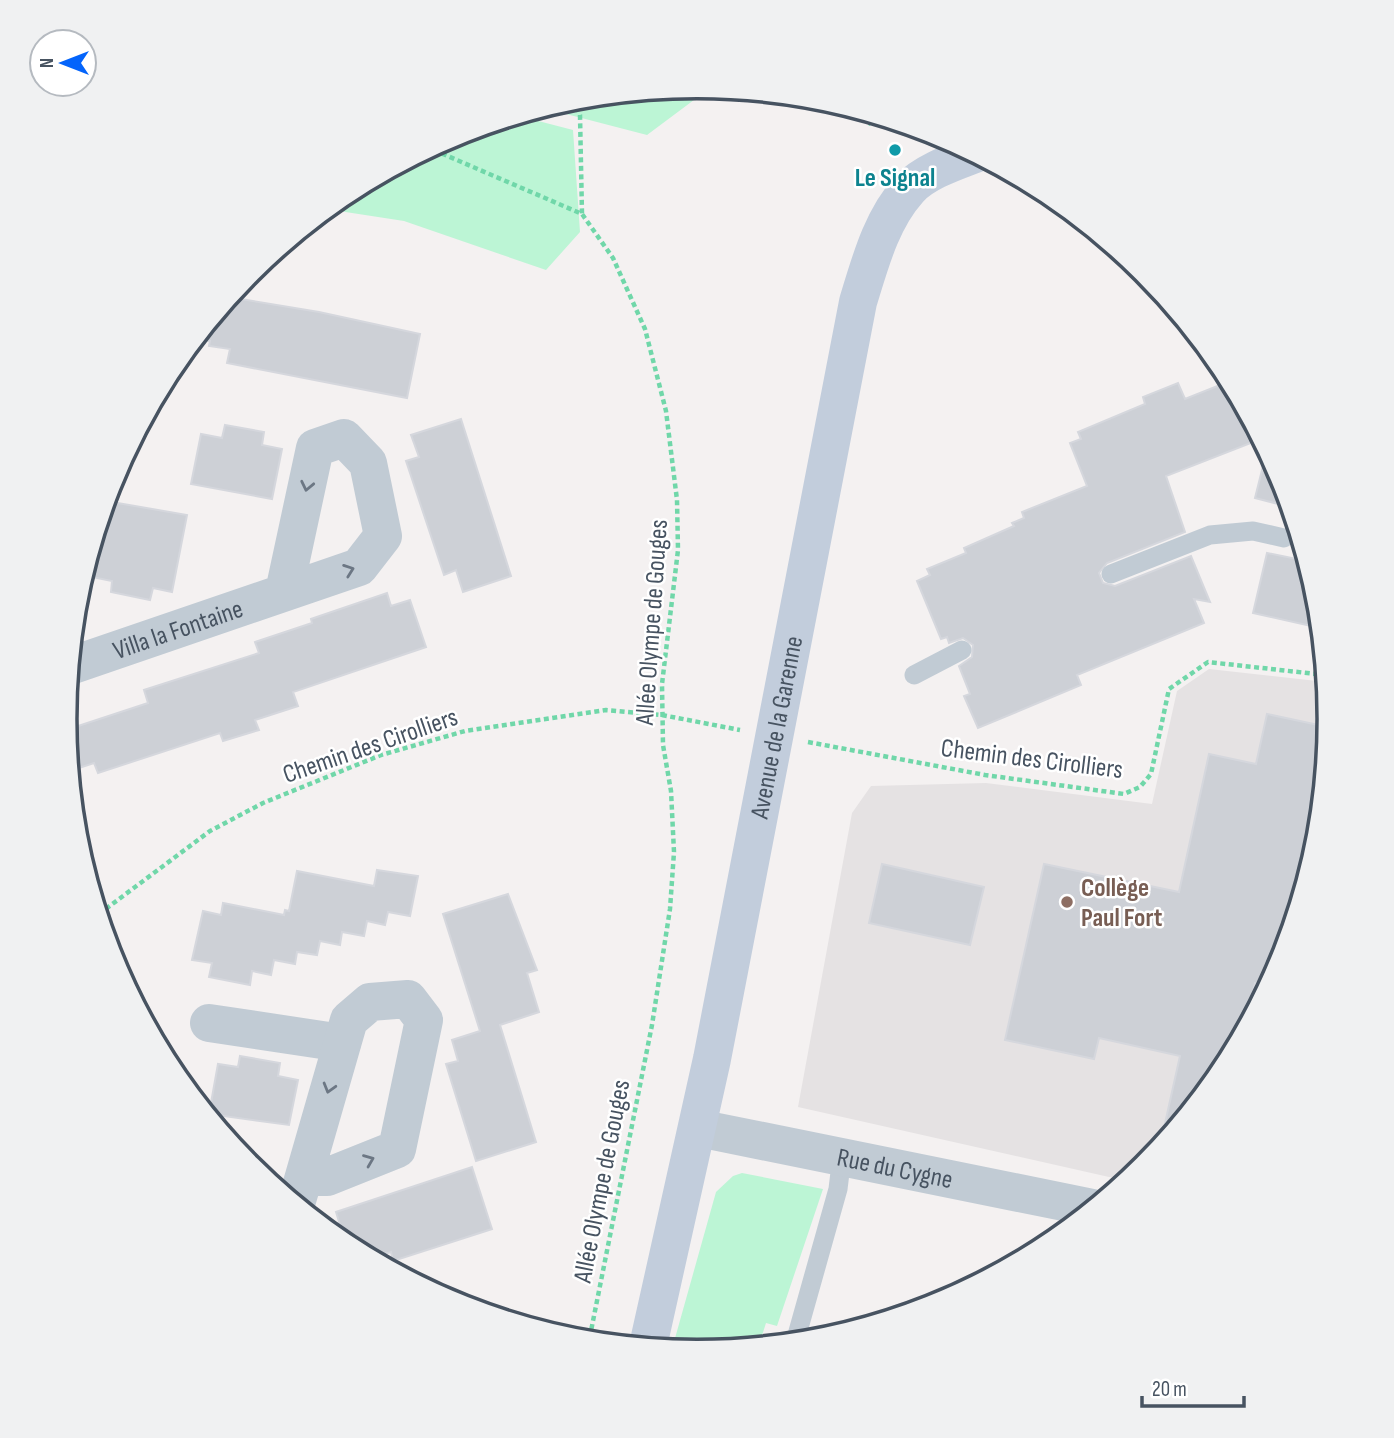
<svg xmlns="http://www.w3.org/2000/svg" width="1394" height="1438" viewBox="0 0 1394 1438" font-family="'Sofia Sans Condensed',sans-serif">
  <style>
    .education { fill: #e5e2e3 }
    .green { fill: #bcf5d5 }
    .building { fill: #cdd0d6; stroke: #d5d7dd; stroke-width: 2 }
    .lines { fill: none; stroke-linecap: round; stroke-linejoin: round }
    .path { stroke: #70d7a9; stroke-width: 4.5; stroke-dasharray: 5 3.5; stroke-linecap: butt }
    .lane { stroke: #c1cbd4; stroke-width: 19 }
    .street { stroke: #c1cbd4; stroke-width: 38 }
    .secondary { stroke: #c2cddc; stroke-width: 38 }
    .oneway { stroke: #6c7784 }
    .culture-dot { fill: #0f9aa8; stroke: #fff; stroke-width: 2.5 }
    .education-dot { fill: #8d6e63; stroke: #fff; stroke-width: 2.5 }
    .labels { text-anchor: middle; stroke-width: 5; stroke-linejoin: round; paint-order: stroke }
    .culture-label { font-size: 26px; font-weight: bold; fill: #0d838f; stroke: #fff }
    .street-label { font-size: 26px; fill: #475361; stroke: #fff }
    .education-label { font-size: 26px; font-weight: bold; fill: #785e54; stroke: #fff; text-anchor: start }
    .rim { fill: none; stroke: #475361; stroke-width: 3.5 }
  </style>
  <rect width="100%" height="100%" fill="#f4f1f1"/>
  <path class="education" d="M1209,669L1326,682L1329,719L1317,843L1281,961L1268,986L1255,984L1244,1030L1222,1071L1144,1166L1128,1179L1109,1177L798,1107L852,813L871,786L986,783L1152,804L1177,691Z"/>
  <path class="green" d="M697,87L710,88L647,135L543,108L574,99Z
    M519,116L573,130L580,232L546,270L404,221L326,209C381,164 452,136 519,116Z
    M742,1173L823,1189L777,1326L766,1323L759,1345L697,1351L672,1349L716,1192L733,1176Z"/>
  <path class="building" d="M229,297L319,312L420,334L407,398L227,363L230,349L209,346L210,341L194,340Z
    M1230,381L1261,439L1166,476L1185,532L1107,563L1099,573L1103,583L1115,586L1191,556L1210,602L1194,599L1204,623L1077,675L1081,685L978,728L964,696L970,694L959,666L972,657L973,645L963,638L949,643L947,637L941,639L917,581L930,575L927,569L966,553L964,548L1014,526L1012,523L1024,518L1022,512L1087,486L1070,443L1081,439L1078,432L1145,404L1143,397L1178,383L1185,399Z
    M461,419L511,576L463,592L456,570L444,575L406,461L419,457L411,435Z
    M225,425L264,432L262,445L282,449L272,499L191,484L201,434L222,438Z
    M1267,450L1281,477L1290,507L1255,498Z
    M106,501L187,515L172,592L153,588L150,600L111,592L112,581L92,577Z
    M1267,553L1307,561L1317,596L1320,628L1253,613Z
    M387,593L391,606L410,600L426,647L293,692L298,706L255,720L259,730L223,741L220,733L98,773L94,763L70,771L66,730L148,703L144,690L259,653L255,642L312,623L311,619Z
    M1267,714L1328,727L1319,819L1304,858L1300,897L1281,961L1268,986L1255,983L1244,1030L1222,1071L1160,1146L1180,1056L1099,1038L1094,1059L1005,1040L1044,864L1179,892L1209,754L1256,764Z
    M882,864L984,887L970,945L869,923Z
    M377,870L418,876L410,916L388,912L385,925L367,921L364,936L342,932L340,945L320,941L317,955L297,952L295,964L274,960L271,975L252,971L250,985L209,977L212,963L192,960L203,911L221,915L223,903L284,915L285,910L289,911L297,871L374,886Z
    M508,894L537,970L527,973L539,1012L500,1025L536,1142L476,1161L446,1064L458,1061L452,1040L480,1031L443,914Z
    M240,1056L280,1063L278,1076L298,1080L289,1125L209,1114L218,1064L238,1067Z
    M472,1167L492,1229L393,1261L391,1252L371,1258L345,1244L326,1229L340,1225L336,1212Z"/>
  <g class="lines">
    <path class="path" d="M574,99L580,115L582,214
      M865,113L871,125
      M425,151L443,154L582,214L613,258L645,329L666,411L677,500L678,550L662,684L663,745L671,791L674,852L670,909L652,1025L589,1341
      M808,742L985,775L1124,794L1140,787L1151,774L1169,689L1208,662L1325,675
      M99,914L210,831L263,803L381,755L465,731L606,710L662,715L740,730"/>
    <path class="lane" d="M1111,574L1210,535L1253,531L1284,538
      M914,675L962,650
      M795,1342L838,1189L842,1156"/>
    <g class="street">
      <path id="s1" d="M70,666L359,567L383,536L368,463L344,438L315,448L284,592"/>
      <path d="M209,1023L342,1043"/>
      <path id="s2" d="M698,1128L1093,1208"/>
      <path d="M296,1204L349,1020L370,1002L408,999L424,1020L397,1149L327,1177H304"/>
    </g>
    <path class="secondary" id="s3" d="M648,1346L712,1059L858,302C870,263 881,220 909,189C924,172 954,162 975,154"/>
  </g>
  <defs><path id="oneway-chevron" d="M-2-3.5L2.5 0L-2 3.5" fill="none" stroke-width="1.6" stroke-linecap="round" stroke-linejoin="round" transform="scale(1.75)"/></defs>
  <g class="oneway">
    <use href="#oneway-chevron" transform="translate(307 486) rotate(102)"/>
    <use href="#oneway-chevron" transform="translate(349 570) rotate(-20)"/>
    <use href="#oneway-chevron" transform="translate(329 1088) rotate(106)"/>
    <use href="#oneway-chevron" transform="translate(369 1160) rotate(-22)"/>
  </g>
  <circle class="culture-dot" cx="895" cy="150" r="7"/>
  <circle class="education-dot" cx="1067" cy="902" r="7"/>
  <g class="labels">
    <g class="culture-label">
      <text x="895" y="186">Le Signal</text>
    </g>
    <g class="street-label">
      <text transform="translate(651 622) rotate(-86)" y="9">Allée Olympe de Gouges</text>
      <text dy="9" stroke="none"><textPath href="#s1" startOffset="114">Villa la Fontaine</textPath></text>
      <text dy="9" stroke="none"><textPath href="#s3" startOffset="632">Avenue de la Garenne</textPath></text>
      <text transform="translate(370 745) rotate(-19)" y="9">Chemin des Cirolliers</text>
      <text transform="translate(1032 758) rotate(7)" y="9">Chemin des Cirolliers</text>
      <text dy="9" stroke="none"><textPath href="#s2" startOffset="201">Rue du Cygne</textPath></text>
      <text transform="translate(601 1181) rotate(-79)" y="9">Allée Olympe de Gouges</text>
    </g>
    <g class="education-label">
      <text x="1081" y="896">Collège<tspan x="1081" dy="30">Paul Fort</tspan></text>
    </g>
  </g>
  <path d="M0 0H1394V1438H0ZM77 719a620 620 0 1 1 1240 0a620 620 0 1 1-1240 0Z" fill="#f0f1f2" fill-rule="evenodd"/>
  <path class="rim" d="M77 719a620 620 0 1 1 1240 0a620 620 0 1 1-1240 0Z"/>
  <g transform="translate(63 63) rotate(270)"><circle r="33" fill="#ffffff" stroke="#b5bac0" stroke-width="2"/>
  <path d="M0-5L12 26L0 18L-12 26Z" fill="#0464fb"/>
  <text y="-10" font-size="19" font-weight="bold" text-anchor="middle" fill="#475361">N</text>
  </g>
  <path d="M1142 1396v10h102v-10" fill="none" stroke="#475361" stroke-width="3.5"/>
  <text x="1152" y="1396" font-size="21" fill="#475361" stroke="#ffffff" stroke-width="5" paint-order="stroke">20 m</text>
</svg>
